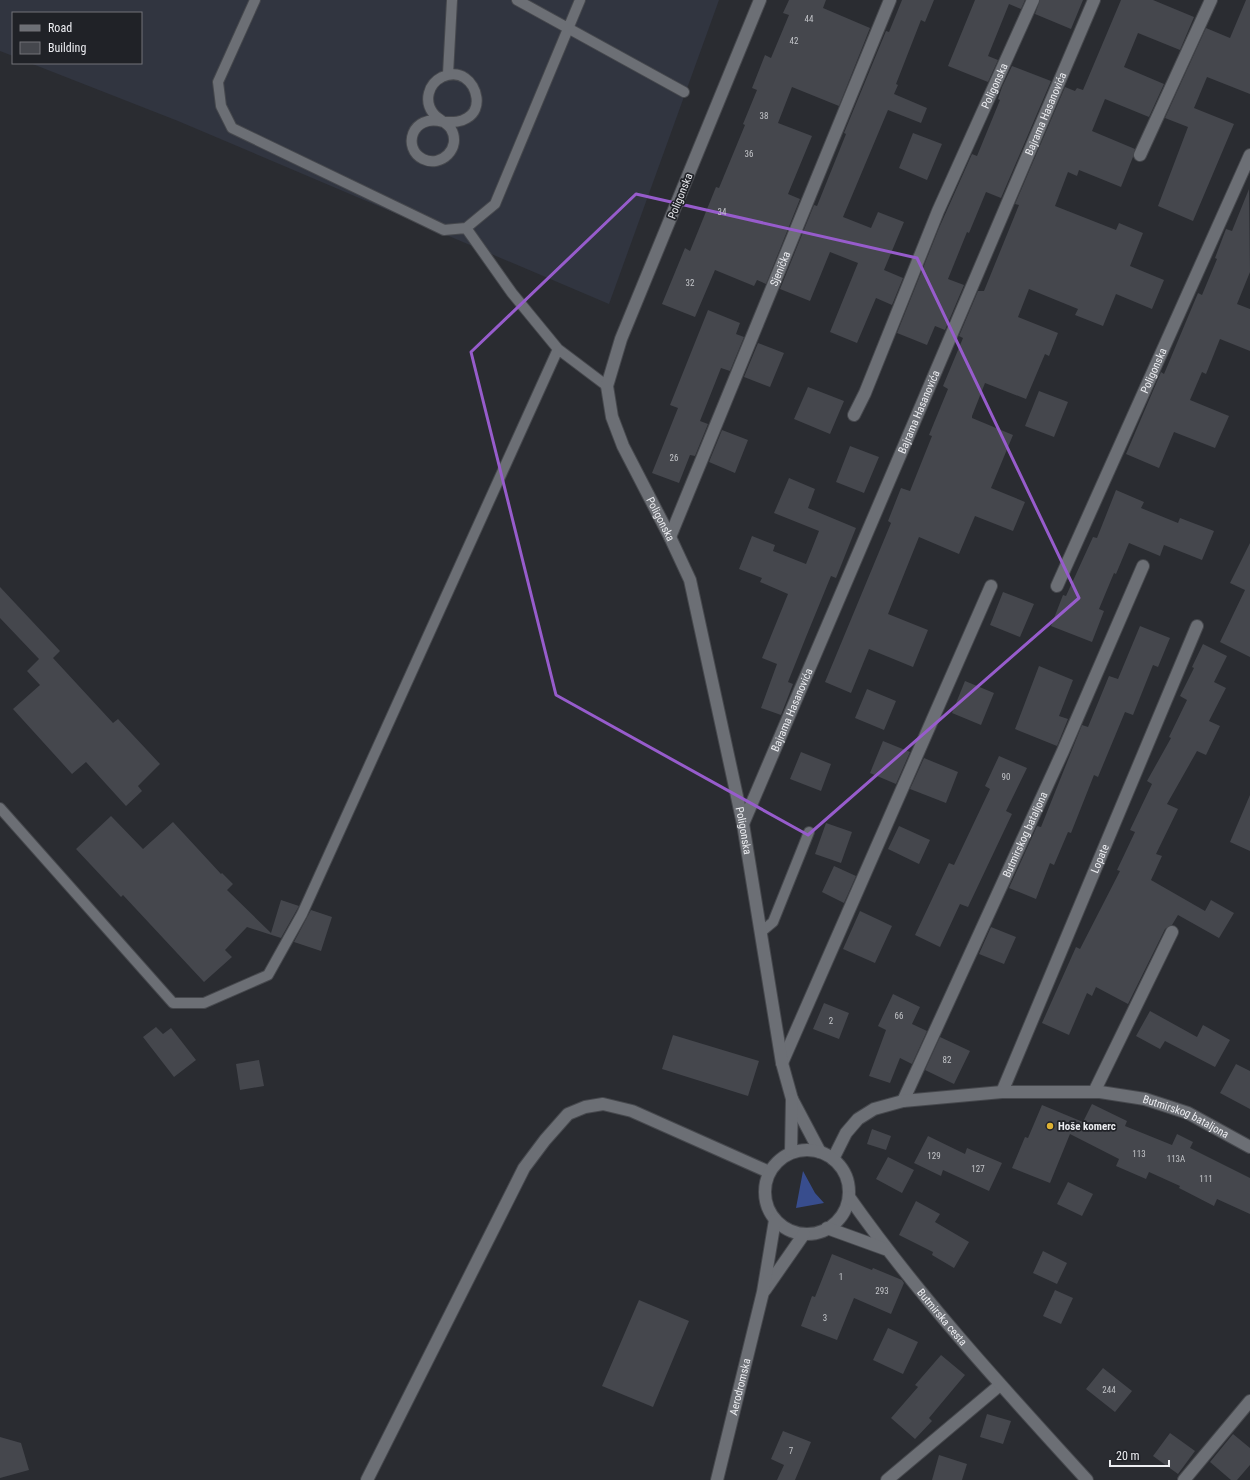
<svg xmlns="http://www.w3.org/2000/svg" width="1250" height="1480" viewBox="0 0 1250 1480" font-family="'Roboto Condensed',sans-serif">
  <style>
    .built { fill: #313540 }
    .green { fill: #384d8d }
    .building { fill: #45474d }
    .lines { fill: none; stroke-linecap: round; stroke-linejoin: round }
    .lane-casing { stroke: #46484d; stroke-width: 12 }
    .street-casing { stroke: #46484d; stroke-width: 14 }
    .secondary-casing { stroke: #46484d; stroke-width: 14 }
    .lane { stroke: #6c6f75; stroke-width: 10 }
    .street { stroke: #6c6f75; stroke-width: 12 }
    .secondary { stroke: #6c6f75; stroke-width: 12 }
    .marked { fill: none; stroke: #975ccc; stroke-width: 3; stroke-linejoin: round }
    .poi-dot { fill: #deb133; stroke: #202227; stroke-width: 1.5 }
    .labels { text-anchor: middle; stroke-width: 3.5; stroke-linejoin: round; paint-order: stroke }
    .number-label { font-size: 9px; fill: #c2c4c8 }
    .street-label { font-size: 11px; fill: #ecedf1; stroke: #202227 }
    .poi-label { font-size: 11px; font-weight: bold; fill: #ecedf1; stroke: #202227; text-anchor: start }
  </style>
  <rect width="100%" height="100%" fill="#2a2c31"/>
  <path class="built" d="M0,0H719L609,304L178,121L30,63H141V13H13V56L0,51Z"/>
  <path class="green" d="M803,1171L815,1193L824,1203L796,1208Z"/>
  <path class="building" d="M789,0H826L823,8L870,28L839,106L792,87L778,123L812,136L788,194L800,199L766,284L757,280L754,286L715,270L695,317L662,304L685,248L690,251L716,187L719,188L745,125L743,124L757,90L752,88L765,55L771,58L789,15L783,13Z
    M902,0H934L925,22L921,20L896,84L898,85L894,94L927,108L921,123L888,110L843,217L871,228L878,212L904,222L884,270L903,278L892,305L876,298L857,343L830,332L858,263L830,252L810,301L780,289L814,205L817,206L846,134L844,133L886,31L889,32Z
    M975,0H1025L1021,9L1009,4L988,56L998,60L988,82L948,66Z
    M1040,0H1083L1071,29L1035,14Z
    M1121,0H1153L1194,17L1180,50L1138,33L1124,67L1164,84L1149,117L1105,99L1092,131L1135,149L1133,157L1121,187L1079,170L1077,176L1068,172L1055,206L1116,230L1119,223L1143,233L1130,266L1164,280L1152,309L1116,294L1103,326L1075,315L1078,309L1029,289L1018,317L1058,333L1049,356L1045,354L1026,399L985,383L972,416V418L1013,435L991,488L1025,502L1013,531L975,516L959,554L919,537L888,614L928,630L913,667L869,649L851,693L825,682L891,523L888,521L901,488L910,491L932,436L929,435L948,389L943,386L963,338L959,336L978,291H984L1019,205L1015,204L1065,87L1075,91L1077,88L1083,90Z
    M1246,0H1250V94L1207,77L1194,108L1234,124L1193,221L1158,206L1188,127L1165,118L1206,28L1230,38Z
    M1012,66L1051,81L1001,198L986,192L969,233L967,232L948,279L964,285L945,330L935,326L927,345L897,333L939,228L972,154L977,156L1000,100L998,99L1002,87Z
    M913,133L942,144L927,180L899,168Z
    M1249,189L1250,272L1237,304L1250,309V351L1220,339L1206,374L1202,372L1190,400L1229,416L1215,448L1174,432L1159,468L1126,454L1161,372L1164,374L1198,293L1202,295L1217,259L1215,258L1226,229L1232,231Z
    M708,310L740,323L736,334L744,337L730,371L721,368L700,421L708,424L695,456L690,455L679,483L652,473L678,408L670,405Z
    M758,343L784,353L770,387L744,377Z
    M808,387L844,401L830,434L794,419Z
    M1039,391L1068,402L1054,437L1025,426Z
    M722,430L748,440L735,473L709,462Z
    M850,446L879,457L864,493L836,482Z
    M789,478L815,489L808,508L856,528L836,578L831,576L806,637L788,682L793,684L781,715L761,708L777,664L762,658L788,594L760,582L762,578L739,569L752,536L775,545L773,551L806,564L819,531L774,513Z
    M1116,490L1144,502L1141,508L1178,523L1180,518L1214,531L1202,560L1164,545L1160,556L1129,543L1116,574L1114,573L1099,609L1104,611L1092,642L1051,626L1063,595L1066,596L1093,537L1097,538Z
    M1250,543V657L1220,642L1245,590L1230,583Z
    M0,587L60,651L53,658L113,723L118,719L160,764L138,786L142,791L126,806L86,762L72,774L13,709L40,685L27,671L39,659L0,618Z
    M1003,592L1034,604L1020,637L990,625Z
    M1140,626L1170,638L1158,667L1153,665L1133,715L1125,712L1098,777L1094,775L1071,833L1068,832L1054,865L1050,863L1036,899L1009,888L1037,826L1041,827L1082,725L1088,727L1109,676L1118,679Z
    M1203,644L1227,656L1214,682L1226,688L1209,721L1220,726L1206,755L1197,751L1167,804L1178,809L1156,854L1162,856L1151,880L1205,911L1211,900L1234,913L1219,938L1178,915L1172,925L1165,929L1128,1004L1096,987L1092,996L1087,993L1069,1035L1042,1023L1076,947L1080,949L1120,871L1117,870L1135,832L1130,830L1152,784L1147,781L1171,738L1169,737L1187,700L1180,696L1194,668L1192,667Z
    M1039,666L1073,680L1059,716L1068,719L1057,746L1015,729Z
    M965,681L994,693L981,725L952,713Z
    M867,689L896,701L884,730L855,718Z
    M883,741L910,752L896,784L870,773Z
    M801,752L831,764L821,791L790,779Z
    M999,756L1027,768L1006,811L1012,814L968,907L960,904L940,947L915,935L949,863L954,865L990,789L985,786Z
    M924,758L958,772L946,803L910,789Z
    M1250,795V851L1230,842Z
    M111,816L143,849L173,822L221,874L222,873L233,884L227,890L271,933L281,900L299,906L281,938L247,927L225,950L232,957L204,982L123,895L121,897L76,849Z
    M826,823L852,832L841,863L815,854Z
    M899,826L930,840L919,864L888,849Z
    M834,866L856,876L844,903L822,892Z
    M311,910L332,917L321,951L294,942Z
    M860,911L892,926L875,963L843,949Z
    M991,927L1016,937L1004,964L979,954Z
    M893,994L920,1007L912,1024L927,1031L912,1064L900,1058L890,1083L869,1076L886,1030L878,1026Z
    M824,1003L849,1013L839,1039L813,1029Z
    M1150,1011L1197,1037L1203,1025L1230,1040L1215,1067L1165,1041L1160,1049L1136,1036Z
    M156,1027L163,1034L171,1028L196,1060L174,1077L143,1037Z
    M673,1035L759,1061L748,1096L662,1069Z
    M940,1037L970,1051L954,1084L925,1070Z
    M259,1060L264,1086L240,1090L236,1064Z
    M1236,1064L1250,1071V1109L1220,1093Z
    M1092,1104L1127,1121L1125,1126L1172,1145L1177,1134L1193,1142L1190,1148L1250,1178V1214L1217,1199L1214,1206L1179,1188L1180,1186L1149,1172L1146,1179L1116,1166L1119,1159L1070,1134L1050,1183L1012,1168L1025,1137L1028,1138L1042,1105L1083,1122Z
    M872,1129L891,1136L886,1150L867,1144Z
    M928,1136L965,1154L967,1148L1002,1163L989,1191L943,1170L941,1176L914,1163Z
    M888,1157L914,1170L902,1193L876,1179Z
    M1068,1182L1093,1194L1082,1216L1057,1204Z
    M916,1201L940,1214L935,1222L969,1242L954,1268L932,1255L933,1252L899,1235Z
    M1043,1251L1067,1263L1057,1284L1033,1273Z
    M832,1254L872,1270L873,1268L902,1280L904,1283L891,1314L854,1298L837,1340L801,1326L812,1296L815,1297Z
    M1055,1290L1073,1298L1061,1324L1043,1316Z
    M639,1300L689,1321L653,1407L602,1386Z
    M888,1328L918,1342L903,1374L873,1360Z
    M941,1355L965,1375L929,1418L932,1421L915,1439L891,1418L918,1387L915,1385Z
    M1103,1368L1132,1391L1115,1412L1086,1389Z
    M987,1414L1011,1421L1003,1444L980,1437Z
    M783,1431L811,1442L795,1480H777L784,1465L771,1459Z
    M1170,1433L1195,1451L1178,1474L1153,1456Z
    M1233,1434L1250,1448V1465L1237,1480H1231L1210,1462Z
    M0,1437L21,1443L29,1470L0,1478Z
    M939,1455L967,1464L962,1480H932Z"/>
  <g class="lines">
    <defs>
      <path id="lane" d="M255,0L218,82L221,106L232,128L444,230L466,228L495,204L580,0
        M517,0L684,92
        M448,74L452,0
        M443,122C452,122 459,123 467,118C483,109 477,86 465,78C458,73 449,74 442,77C428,84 424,101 433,113C438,120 447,122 451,129C462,148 441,168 423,159C402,149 411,113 443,122
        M466,228L512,293L558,349L607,386
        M0,808L173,1003H204L268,975L302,914L558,349
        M761,932L773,922L809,832"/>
      <g id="street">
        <path d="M1140,155L1211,0"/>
        <path id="s1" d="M854,415L865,393L938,211L1033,0"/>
        <path id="s2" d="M670,537L890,0"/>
        <path id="s3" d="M1057,586L1250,155"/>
        <path id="s4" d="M743,824L1094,0"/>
        <path d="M782,1063L991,586"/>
        <path id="s5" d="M1002,1092L1197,626"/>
        <path d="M1094,1092L1172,932"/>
        <path id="s6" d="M903,1101L1063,751L1143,566"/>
        <path id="s7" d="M833,1159L846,1133L858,1119L874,1109L903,1101L1002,1092H1100L1145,1099L1188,1113L1250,1147"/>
        <path d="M367,1480L524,1168L545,1140L568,1114L585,1107L603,1104L632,1111L769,1172"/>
        <path d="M887,1480L1000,1385"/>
        <path d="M1184,1480L1250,1401"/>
      </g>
      <g id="secondary">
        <path id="s8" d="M760,0L621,339L607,386L612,417L623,446L670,537L690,580L743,824L782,1063L792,1099L820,1152"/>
        <circle cx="807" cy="1192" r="42"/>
        <path d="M791,1152L792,1099"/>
        <path id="s9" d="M849,1197C920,1298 1004,1389 1087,1480"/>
        <path d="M827,1228L885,1249"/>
        <path d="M765,1290L804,1234"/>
        <path id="s10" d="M717,1480L763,1292L775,1220"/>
      </g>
    </defs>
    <use href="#lane" class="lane-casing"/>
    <use href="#street" class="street-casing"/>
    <use href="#secondary" class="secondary-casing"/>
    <use href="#lane" class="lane"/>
    <use href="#street" class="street"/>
    <use href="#secondary" class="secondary"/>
  </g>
  <path class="marked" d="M636,194L917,258L1079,598L808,835L556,695L471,352Z"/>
  <circle class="poi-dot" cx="1050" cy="1126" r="4"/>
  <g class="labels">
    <g class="number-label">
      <text x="809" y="22">44</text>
      <text x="794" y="44">42</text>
      <text x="764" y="119">38</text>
      <text x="749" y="157">36</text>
      <text x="722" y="215">34</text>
      <text x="690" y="286">32</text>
      <text x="674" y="461">26</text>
      <text x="1006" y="780">90</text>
      <text x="899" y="1019">66</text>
      <text x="831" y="1024">2</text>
      <text x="947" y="1063">82</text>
      <text x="1139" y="1157">113</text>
      <text x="934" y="1159">129</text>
      <text x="1176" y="1162">113A</text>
      <text x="978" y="1172">127</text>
      <text x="1206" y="1182">111</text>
      <text x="841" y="1280">1</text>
      <text x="882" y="1294">293</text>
      <text x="825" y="1321">3</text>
      <text x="1109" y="1393">244</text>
      <text x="791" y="1454">7</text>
    </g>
    <g class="street-label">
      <text dy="4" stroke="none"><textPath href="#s1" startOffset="358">Poligonska</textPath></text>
      <text dy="4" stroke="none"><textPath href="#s4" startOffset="772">Bajrama Hasanovića</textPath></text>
      <text transform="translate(680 196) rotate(-68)" y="4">Poligonska</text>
      <text dy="4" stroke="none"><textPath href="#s2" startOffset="290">Sjenička</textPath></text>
      <text dy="4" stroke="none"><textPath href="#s3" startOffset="236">Poligonska</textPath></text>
      <text dy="4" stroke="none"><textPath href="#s4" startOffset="448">Bajrama Hasanovića</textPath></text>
      <text dy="4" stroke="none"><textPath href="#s8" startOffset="560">Poligonska</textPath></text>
      <text dy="4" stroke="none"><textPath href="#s4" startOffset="124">Bajrama Hasanovića</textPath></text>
      <text dy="4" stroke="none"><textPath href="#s8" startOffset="884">Poligonska</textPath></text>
      <text dy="4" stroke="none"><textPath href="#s6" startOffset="293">Butmirskog bataljona</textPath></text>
      <text dy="4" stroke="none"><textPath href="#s5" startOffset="253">Lopate</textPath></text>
      <text dy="4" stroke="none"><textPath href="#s7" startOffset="384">Butmirskog bataljona</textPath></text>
      <text dy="4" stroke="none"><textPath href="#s9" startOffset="152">Butmirska cesta</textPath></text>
      <text dy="4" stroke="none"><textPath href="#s10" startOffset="96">Aerodromska</textPath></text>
    </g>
    <g class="poi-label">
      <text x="1058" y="1130">Hoše komerc</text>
    </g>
  </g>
  <rect x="12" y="12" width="130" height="52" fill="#202227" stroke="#727378"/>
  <rect x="20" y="25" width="20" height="6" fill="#6c6f75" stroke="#727378"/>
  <text x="48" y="32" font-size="12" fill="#ecedf1">Road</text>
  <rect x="20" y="42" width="20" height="12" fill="#45474d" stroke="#727378"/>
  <text x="48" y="52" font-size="12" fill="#ecedf1">Building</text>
  <path d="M1110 1460v6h59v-6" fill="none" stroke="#ecedf1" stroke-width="2"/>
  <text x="1116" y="1460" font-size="12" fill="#ecedf1" stroke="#202227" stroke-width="3" paint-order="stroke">20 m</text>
</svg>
